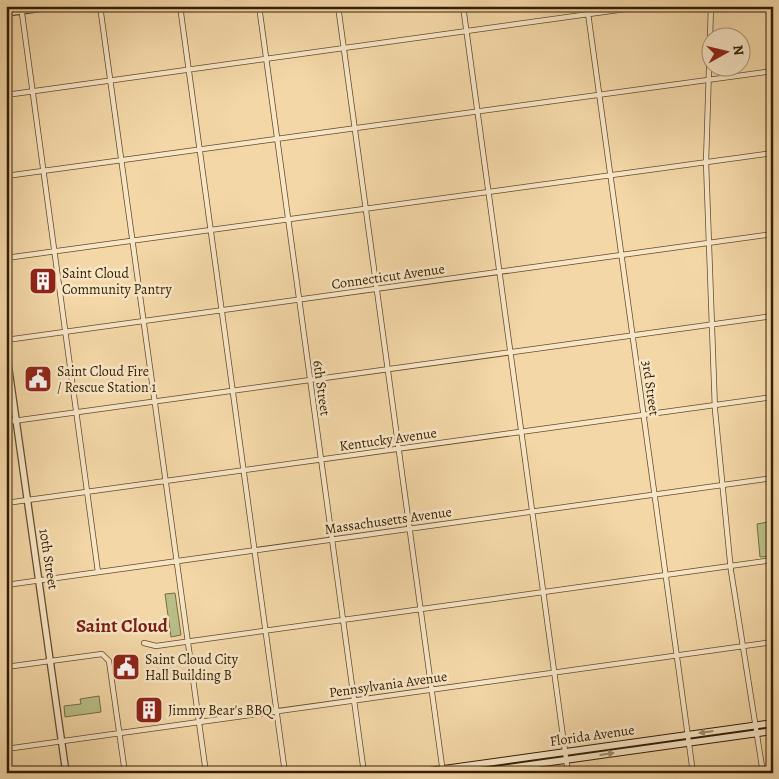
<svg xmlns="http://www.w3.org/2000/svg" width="779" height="779" viewBox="0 0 779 779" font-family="Alegreya,serif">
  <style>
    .green { fill: #b9be88; stroke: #766e44 }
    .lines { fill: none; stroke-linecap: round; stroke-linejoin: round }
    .minor-casing { stroke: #644c2a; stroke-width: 6 }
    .tertiary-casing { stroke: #644c2a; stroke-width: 8 }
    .secondary-casing { stroke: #341e00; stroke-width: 8 }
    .minor { stroke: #f7e5c6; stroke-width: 4.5 }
    .tertiary { stroke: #f7e5c6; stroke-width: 5.5 }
    .secondary { stroke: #f7e5c6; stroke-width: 6 }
    .oneway { fill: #9f8b6d }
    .labels { text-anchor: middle; stroke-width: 5; stroke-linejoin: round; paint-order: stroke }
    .poi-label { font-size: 14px; fill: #341e00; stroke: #f7e5c6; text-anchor: start }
    .street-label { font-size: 14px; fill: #341e00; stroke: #f7e5c6 }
    .district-label { font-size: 19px; font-weight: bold; fill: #7a1f14; stroke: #f7e5c6 }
  </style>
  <rect width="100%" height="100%" fill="#f3d7a7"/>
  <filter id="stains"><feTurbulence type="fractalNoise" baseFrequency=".004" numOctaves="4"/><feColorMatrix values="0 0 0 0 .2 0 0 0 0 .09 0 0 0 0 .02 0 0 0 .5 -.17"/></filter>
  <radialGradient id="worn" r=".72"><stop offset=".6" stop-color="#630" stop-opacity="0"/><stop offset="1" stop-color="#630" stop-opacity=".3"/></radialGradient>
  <path class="green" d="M773,521V556L760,557L757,524Z
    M175,593L181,635L171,637L165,594Z
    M99,696L101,712L65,717L64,706L81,704L80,699Z"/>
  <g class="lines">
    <defs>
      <path id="minor" d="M21,6L98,572
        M100,6L206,773
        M180,6L285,773
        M259,6L364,773
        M338,6L443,773
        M463,6L568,773
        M587,6L693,773
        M711,6L706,162L715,410L731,571L763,773
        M6,95L647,6
        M6,176L773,71
        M6,258L773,153
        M6,340L773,234
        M6,422L773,316
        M6,503L773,397
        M6,585L773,478
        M144,643L156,646L773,560
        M6,667L102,654L109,661L125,773
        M6,749L773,642"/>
      <path id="tertiary" d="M6,13L56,6
        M6,349L66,773"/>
      <path id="secondary" d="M415,773L773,723
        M472,773L773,731"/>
    </defs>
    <use href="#minor" class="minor-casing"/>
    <use href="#tertiary" class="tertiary-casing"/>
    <use href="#secondary" class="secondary-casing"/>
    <use href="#minor" class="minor"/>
    <use href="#tertiary" class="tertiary"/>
    <use href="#secondary" class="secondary"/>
  </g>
  <defs><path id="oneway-solid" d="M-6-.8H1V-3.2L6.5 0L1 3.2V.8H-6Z" transform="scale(1.25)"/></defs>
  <g class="oneway">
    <use href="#oneway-solid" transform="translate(706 732) rotate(172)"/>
    <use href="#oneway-solid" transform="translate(607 754) rotate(-8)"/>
  </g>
  <defs>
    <symbol id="building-square" viewBox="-11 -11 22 22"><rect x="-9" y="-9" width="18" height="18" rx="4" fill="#8f2418" stroke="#f7e5c6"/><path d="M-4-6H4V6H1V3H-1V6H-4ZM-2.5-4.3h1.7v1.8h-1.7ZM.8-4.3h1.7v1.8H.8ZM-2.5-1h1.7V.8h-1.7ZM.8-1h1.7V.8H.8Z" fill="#fff"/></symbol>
    <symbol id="civic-square" viewBox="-11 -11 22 22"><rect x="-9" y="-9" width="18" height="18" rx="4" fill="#8f2418" stroke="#f7e5c6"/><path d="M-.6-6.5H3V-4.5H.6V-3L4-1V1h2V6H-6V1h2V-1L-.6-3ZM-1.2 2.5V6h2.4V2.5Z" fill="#fff"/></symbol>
  </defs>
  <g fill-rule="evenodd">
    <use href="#building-square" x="27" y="265" width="32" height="32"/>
    <use href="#civic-square" x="22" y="363" width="32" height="32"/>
    <use href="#civic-square" x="110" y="651" width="32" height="32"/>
    <use href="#building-square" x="133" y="694" width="32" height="32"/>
  </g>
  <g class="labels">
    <g class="poi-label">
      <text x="62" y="278">Saint Cloud<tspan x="62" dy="16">Community Pantry</tspan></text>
      <text x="57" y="376">Saint Cloud Fire<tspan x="57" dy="16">/ Rescue Station 1</tspan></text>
      <text x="145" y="664">Saint Cloud City<tspan x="145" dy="16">Hall Building B</tspan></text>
      <text x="168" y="715">Jimmy Bear's BBQ</text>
    </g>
    <g class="street-label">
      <text transform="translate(388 276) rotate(-8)" y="5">Connecticut Avenue</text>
      <text transform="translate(322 388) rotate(82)" y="5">6th Street</text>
      <text transform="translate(651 388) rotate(82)" y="5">3rd Street</text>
      <text transform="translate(388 439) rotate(-8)" y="5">Kentucky Avenue</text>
      <text transform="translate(388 520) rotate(-8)" y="5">Massachusetts Avenue</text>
      <text transform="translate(49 559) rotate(81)" y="5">10th Street</text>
      <text transform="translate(388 684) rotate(-8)" y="5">Pennsylvania Avenue</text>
      <text transform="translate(592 735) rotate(-8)" y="5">Florida Avenue</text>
    </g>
    <g class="district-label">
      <text x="122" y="632">Saint Cloud</text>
    </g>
  </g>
  <rect width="779" height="779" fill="none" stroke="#f3d7a7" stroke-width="25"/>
  <rect x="8" y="8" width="764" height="764" fill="none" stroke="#341e00" stroke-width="2.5"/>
  <rect x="12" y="12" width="754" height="754" fill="none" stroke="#341e00"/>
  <g transform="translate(726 52) rotate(82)"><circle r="24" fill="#f7e5c6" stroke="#a99577"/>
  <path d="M0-4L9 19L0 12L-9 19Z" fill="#8f2418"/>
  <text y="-8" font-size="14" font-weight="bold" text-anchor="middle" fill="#341e00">N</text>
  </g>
  <rect width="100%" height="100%" filter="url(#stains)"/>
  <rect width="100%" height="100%" fill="url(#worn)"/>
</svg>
